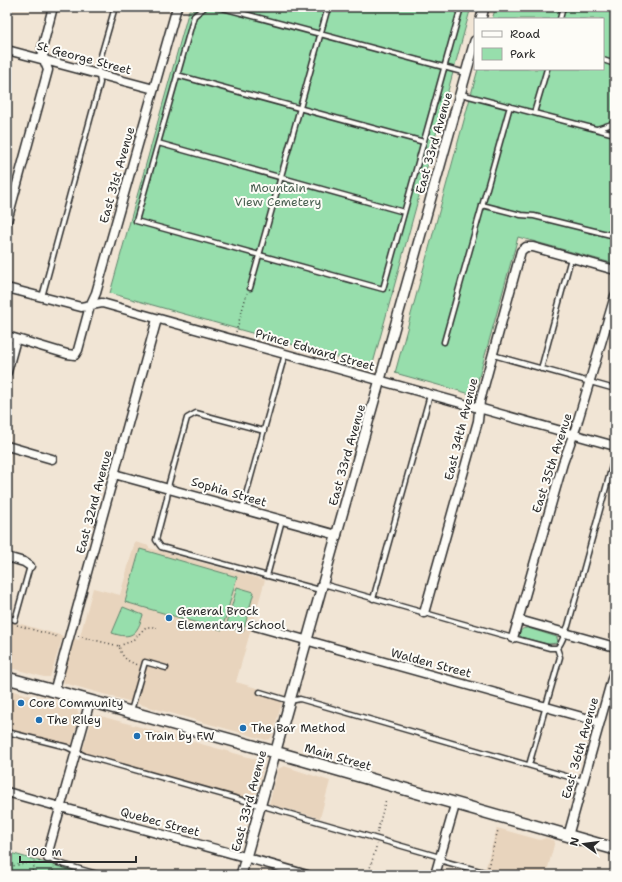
<svg xmlns="http://www.w3.org/2000/svg" width="622" height="882" viewBox="0 0 622 882" font-family="'Shantell Sans',sans-serif">
  <style>
    .built { fill: #e8d4bd }
    .green { fill: #97deac; stroke: #61846c }
    .lines { fill: none; stroke-linecap: round; stroke-linejoin: round }
    .service-casing { stroke: #2b2b2b; stroke-width: 7 }
    .minor-casing { stroke: #2b2b2b; stroke-width: 11 }
    .tertiary-casing { stroke: #2b2b2b; stroke-width: 12 }
    .secondary-casing { stroke: #2b2b2b; stroke-width: 14 }
    .path { stroke: #2b2b2b; stroke-width: 1.5; stroke-dasharray: 1 3; stroke-linecap: butt }
    .service { stroke: #fdfcf7; stroke-width: 4 }
    .minor { stroke: #fdfcf7; stroke-width: 8 }
    .tertiary { stroke: #fdfcf7; stroke-width: 9 }
    .secondary { stroke: #fdfcf7; stroke-width: 11 }
    .poi-dot { fill: #1f6fb2; stroke: #fdfcf7; stroke-width: 1.5 }
    .labels { text-anchor: middle; stroke-width: 4; stroke-linejoin: round; paint-order: stroke }
    .street-label { font-size: 12px; fill: #2b2b2b; stroke: #fdfcf7 }
    .park-label { font-size: 12px; fill: #4b6152; stroke: #fdfcf7 }
    .poi-label { font-size: 12px; fill: #2b2b2b; stroke: #fdfcf7; text-anchor: start }
  </style>
  <rect width="100%" height="100%" fill="#f1e5d5"/>
  <filter id="ink" filterUnits="userSpaceOnUse"><feTurbulence type="fractalNoise" baseFrequency=".025" numOctaves="2"/><feDisplacementMap in="SourceGraphic" scale="8" xChannelSelector="R" yChannelSelector="G"/><feConvolveMatrix kernelMatrix="1 2 1 2 8 2 1 2 1" color-interpolation-filters="sRGB"/></filter>
  <g filter="url(#ink)">
    <path class="built" d="M135,542L149,546V548L265,580L236,682L284,696L272,736L270,739L266,740L64,683L63,678L74,639L79,640L93,588L120,595Z
      M7,620L63,636L50,677H44L7,667Z
      M7,689L77,709L79,714L72,744L66,746L7,730Z
      M97,715L259,760L262,763L263,768L254,800L250,801L86,754L82,752L92,720L93,717Z
      M284,766L330,781L320,818L269,804L278,769Z
      M497,828L540,840L546,838L555,841L546,875H500L485,870Z"/>
    <path class="green" d="M195,7H471L372,367L110,293L189,10L194,11Z
      M496,7H615V264L518,237L474,395L395,373L478,69H603V19H492Z
      M140,549L237,577L222,630L125,602Z
      M237,587L254,592L243,632L226,627Z
      M123,607L143,615C137,634 132,640 112,633Z
      M528,628L557,637L558,643L548,644L521,637L519,634C521,629 523,628 528,628Z
      M7,852L88,875H7Z"/>
    <g class="lines">
      <defs>
        <path id="service" d="M205,7L194,16L136,221L383,289L461,7
          M219,7L466,73
          M560,19L563,7
          M603,60L615,64
          M177,75L424,142
          M461,94L615,134
          M534,113L547,69
          M597,129L615,123
          M158,143L404,212
          M482,205L521,215L534,216L615,236
          M250,288L328,7
          M42,297L100,83L98,66L115,7
          M444,342L510,106
          M493,355L615,389
          M541,369L571,258
          M264,431L196,413L187,418L169,483L167,498L156,540L161,547L320,590
          M242,509L285,354
          M267,576L282,520
          M323,584L513,638L550,648H557C563,643 564,633 568,626L615,455
          M373,599L430,395
          M7,617L15,620L30,566
          M260,692L290,701L300,699L583,781
          M131,711L145,662L166,668
          M7,732L67,747L85,756L270,808L440,857
          M529,765L560,657L557,648
          M48,858L55,862L101,875
          M439,860L495,875"/>
        <path id="minor" d="M7,50L154,89
          M7,221L48,70L44,60L42,49L53,7
          M7,288L81,307L102,303L615,446
          M7,336L67,354L75,355L78,350L90,306L96,293L177,7
          M7,372L16,339
          M7,446L52,459
          M114,474L337,535
          M7,557L24,562L30,566
          M424,613L478,421L480,401L521,251L526,247H533L615,270
          M519,620L615,647
          M255,626L600,722
          M513,638L563,463L576,427L615,296
          M54,692L157,319
          M7,792C107,821 207,845 307,875
          M568,836L615,668
          M48,858V852L90,701
          M435,875L455,805"/>
        <path id="tertiary" d="M481,19L484,7
          M241,875L475,41"/>
        <path id="secondary" d="M7,678L289,756L615,849"/>
      </defs>
      <use href="#service" class="service-casing"/>
      <use href="#minor" class="minor-casing"/>
      <use href="#tertiary" class="tertiary-casing"/>
      <use href="#secondary" class="secondary-casing"/>
      <path class="path" d="M389,290L395,292
        M236,332L247,293
        M17,625L58,637
        M78,636L119,646C123,660 127,660 139,666
        M119,646L132,641L146,627H157
        M377,833L386,799
        M488,867L498,830
        M7,870L12,866L36,862
        M31,875C33,869 34,863 40,861
        M52,875L54,867
        M368,875L377,844"/>
      <use href="#service" class="service"/>
      <use href="#minor" class="minor"/>
      <use href="#tertiary" class="tertiary"/>
      <use href="#secondary" class="secondary"/>
    </g>
  </g>
  <g class="poi-dot">
    <circle cx="169" cy="618" r="4"/>
    <circle cx="21" cy="703" r="4"/>
    <circle cx="39" cy="720" r="4"/>
    <circle cx="243" cy="728" r="4"/>
    <circle cx="137" cy="736" r="4"/>
  </g>
  <g class="labels">
    <g class="street-label">
      <text transform="translate(84 58) rotate(15)" y="4">St George Street</text>
      <text transform="translate(434 143) rotate(-74)" y="4">East 33rd Avenue</text>
      <text transform="translate(117 175) rotate(-74)" y="4">East 31st Avenue</text>
      <text transform="translate(315 350) rotate(16)" y="4">Prince Edward Street</text>
      <text transform="translate(461 429) rotate(-76)" y="4">East 34th Avenue</text>
      <text transform="translate(347 455) rotate(-74)" y="4">East 33rd Avenue</text>
      <text transform="translate(552 463) rotate(-72)" y="4">East 35th Avenue</text>
      <text transform="translate(229 492) rotate(16)" y="4">Sophia Street</text>
      <text transform="translate(94 502) rotate(-75)" y="4">East 32nd Avenue</text>
      <text transform="translate(431 663) rotate(15)" y="4">Walden Street</text>
      <text transform="translate(580 748) rotate(-74)" y="4">East 36th Avenue</text>
      <text transform="translate(338 757) rotate(16)" y="4">Main Street</text>
      <text transform="translate(249 801) rotate(-75)" y="4">East 33rd Avenue</text>
      <text transform="translate(160 822) rotate(15)" y="4">Quebec Street</text>
    </g>
    <g class="park-label">
      <text x="278" y="192">Mountain<tspan x="278" dy="14">View Cemetery</tspan></text>
    </g>
    <g class="poi-label">
      <text x="177" y="615">General Brock<tspan x="177" dy="14">Elementary School</tspan></text>
      <text x="29" y="707">Core Community</text>
      <text x="47" y="724">The Riley</text>
      <text x="251" y="732">The Bar Method</text>
      <text x="145" y="740">Train by FW</text>
    </g>
  </g>
  <rect width="622" height="882" fill="none" stroke="#fdfcf7" stroke-width="24"/>
  <rect x="12" y="12" width="598" height="858" fill="none" stroke="#2b2b2b" stroke-width="1.5" filter="url(#ink)"/>
  <rect x="474" y="18" width="130" height="52" fill="#fdfcf7" stroke="#a9a8a5"/>
  <rect x="482" y="31" width="20" height="6" fill="#fdfcf7" stroke="#a9a8a5"/>
  <text x="510" y="38" font-size="12" fill="#2b2b2b">Road</text>
  <rect x="482" y="48" width="20" height="12" fill="#97deac" stroke="#a9a8a5"/>
  <text x="510" y="58" font-size="12" fill="#2b2b2b">Park</text>
  <g transform="translate(584 844) rotate(284)" stroke="#fdfcf7" stroke-width="3" paint-order="stroke">
  <path d="M0-3L7 15L0 10L-7 15Z" fill="#2b2b2b"/>
  <text y="-6" font-size="11" font-weight="bold" text-anchor="middle" fill="#2b2b2b">N</text>
  </g>
  <path d="M20 856v6h116v-6" fill="none" stroke="#2b2b2b" stroke-width="2"/>
  <text x="26" y="856" font-size="12" fill="#2b2b2b" stroke="#fdfcf7" stroke-width="3" paint-order="stroke">100 m</text>
</svg>
